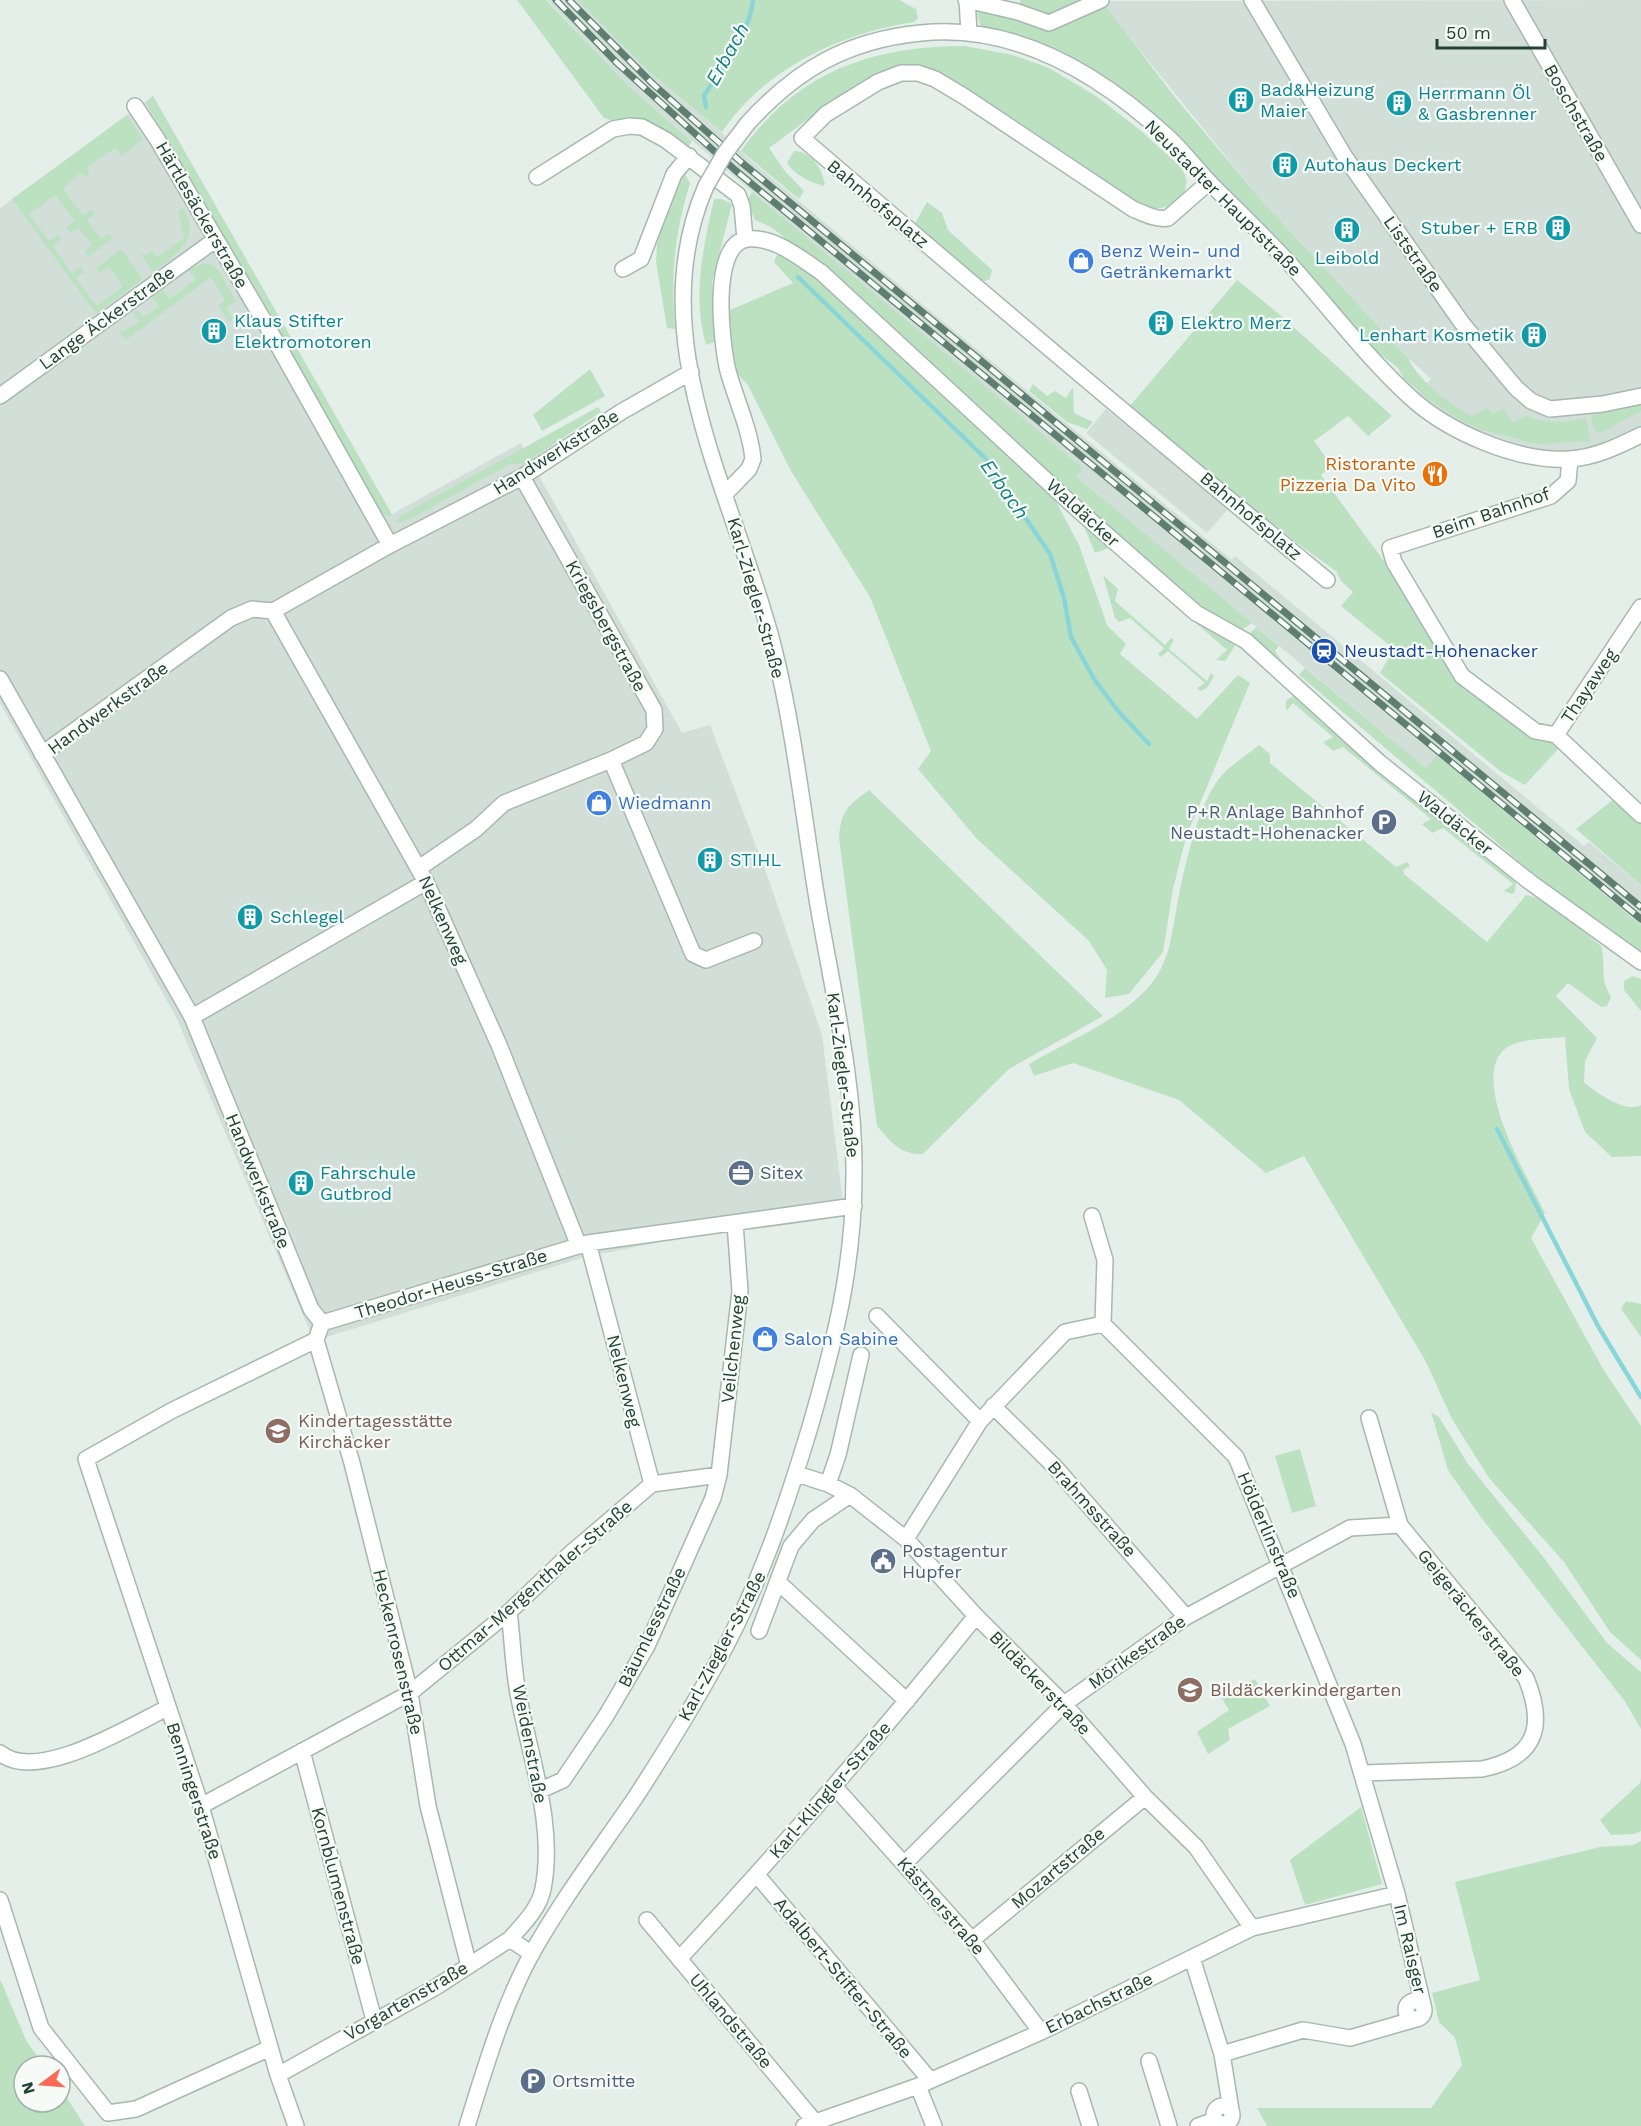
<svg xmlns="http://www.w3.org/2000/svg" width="1641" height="2126" viewBox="0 0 1641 2126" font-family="'Work Sans',sans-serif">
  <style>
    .built { fill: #d2dfd8 }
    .green { fill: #bce1c1 }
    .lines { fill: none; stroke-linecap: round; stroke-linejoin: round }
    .stream { stroke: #89d5d7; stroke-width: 4.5 }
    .minor-casing { stroke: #a6b8af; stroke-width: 18 }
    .minor { stroke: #fff; stroke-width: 15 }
    .rail-casing { stroke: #5d7e71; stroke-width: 7 }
    .rail { stroke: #f6fbf7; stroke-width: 4.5; stroke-dasharray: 14; stroke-linecap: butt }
    .minor-bridge-casing { stroke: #a6b8af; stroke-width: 18; stroke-linecap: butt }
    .minor-bridge { stroke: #fff; stroke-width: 15 }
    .labels { text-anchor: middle; stroke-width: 4.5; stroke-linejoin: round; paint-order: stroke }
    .culture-label { font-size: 18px; fill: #0d838f; stroke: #f6fbf7; text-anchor: start }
    .street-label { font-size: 18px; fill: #224235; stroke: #f6fbf7 }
    .shop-label { font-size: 18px; fill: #366cbe; stroke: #f6fbf7; text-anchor: start }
    .food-label { font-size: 18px; fill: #c56008; stroke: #f6fbf7; text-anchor: end }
    .transit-label { font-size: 18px; fill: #164399; stroke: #f6fbf7; text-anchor: start }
    .service-label { font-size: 18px; fill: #4e5e75; stroke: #f6fbf7; text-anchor: start }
    .education-label { font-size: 18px; fill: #785e54; stroke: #f6fbf7; text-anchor: start }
    .water-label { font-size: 20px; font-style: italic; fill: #167f84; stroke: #f6fbf7 }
  </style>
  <rect width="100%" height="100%" fill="#e4efe9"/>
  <path class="built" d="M547,0H577L648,71L716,127L749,159L917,300L1232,560L1235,556L1584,846L1589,842L1641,885V925L1437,756L1426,768L1171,556L1076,476L1083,468L899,317L633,90Z
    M1641,0V435L1598,453H1518L1412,399L1431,379L1408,358L1262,201L1100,1Z
    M153,96L392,514L521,443L682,733L710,725L766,872L822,1035L843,1201L743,1226L585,1257L320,1339L311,1334L176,1017L0,703V208Z
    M1106,409L1229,508L1207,533L1086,433Z"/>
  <path class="green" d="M517,0H546L633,90L692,141L688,147L604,118Z
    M577,0H899L916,9L918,18L914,22C841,33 764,69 722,132L648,71Z
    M1020,0H1101L1174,96L1262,201L1408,358C1420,382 1449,404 1472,416L1488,407L1492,414L1503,408L1513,423L1526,415C1545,425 1565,422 1586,418L1591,441L1535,444L1480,429L1458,419L1427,398L1404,379L1398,368L1371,347L1166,124L1114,86L1057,50L1014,34L981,27L977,14L990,5L1018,12Z
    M965,46L1013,55L1049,68L1096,96L1140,130L1182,168L1187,181L1183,197C1171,207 1159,211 1144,206L999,109L961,86L923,70L852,90L831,102L769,148L784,170L804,191L799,199L741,151C797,72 871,46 965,46Z
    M153,96L392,515L388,517L381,512L146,102Z
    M127,115L143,139L121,156L115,148L87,168L90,174L86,177L80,173L63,189L83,215L91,210L95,214L87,220L101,239L109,234L113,238L88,257L85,252L92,245L78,227L70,233L66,228L75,221L55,195L29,214L49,241L58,235L61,240L53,246L72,273L81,267L84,272L76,278L97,306L123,286L109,267L100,273L96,268L121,249L143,279L96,314L12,199Z
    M794,151C812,152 821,167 825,184L823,186C808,181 796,176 787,163Z
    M684,173L690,183C674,237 671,273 675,329L667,328L656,262L657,244L671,193Z
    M752,192L1083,468L1077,477L1252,623L1238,632L1210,614L1148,563L799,249L771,227L755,220L747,201Z
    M714,199H722L732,204L712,282L716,341L706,345C692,296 703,248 714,199Z
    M927,202L942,213L948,230L992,270L990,279L985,281L977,278L914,225Z
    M183,208C203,239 176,254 153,272L140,253L146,255L152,251L158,257L184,238L178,212Z
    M778,252L822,278L1053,496L1079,545L1107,625L1126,644L1120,654L1197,719L1238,675L1250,683L1186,837L1173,889L1163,952L1129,994L1105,998L1107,970L1089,941L977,839L918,769L931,751L870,597L791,471L748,385C727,368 730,335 730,310L793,283L774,262Z
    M204,263L211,264L219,271L236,301L226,308L233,319L230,322L218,306L225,300L211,277L126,340L118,331L120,329L123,332L139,321L133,313L137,310L144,317L159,306L151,296L163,290L170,299L196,279L188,270Z
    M1237,280L1279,314L1392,416L1368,436L1348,416L1314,441L1332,466L1321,475L1389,568L1430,637L1458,677L1524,730L1560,747L1525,785L1500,771L1380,673L1394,649L1341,606L1353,592L1341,581L1336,571L1283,533L1129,407Z
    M590,369L605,396L542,431L533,415Z
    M1033,384L1047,396L1055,391L1066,398L1073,387L1074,413L1093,422L1087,429L1067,422L1029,391Z
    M1641,402V411L1601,433L1596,432L1591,420L1593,415Z
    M598,407L601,412L525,464H510L414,517L399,523L395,522L402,515Z
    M1083,524L1233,641L1235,646L1225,661L1216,660L1227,650L1109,548L1095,553Z
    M1103,575L1118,589L1115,601L1165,645L1171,638L1174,640L1169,649L1207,681L1211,673L1214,676L1207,688L1200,691L1197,688L1205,683L1168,651L1161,657L1158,654L1164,648L1130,618L1119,622L1115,618Z
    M1256,627L1279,646L1275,651L1289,671L1247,637Z
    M1305,668L1426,768L1437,755L1641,925V954L1540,879L1299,675Z
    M1296,695L1516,880L1515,892L1512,894L1504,891L1513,884L1443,828L1432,833L1422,824L1431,819L1343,747L1333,751L1323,742L1333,737L1293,703L1286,711V700Z
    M1259,745L1270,754V763L1396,867L1407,862L1410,866L1403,870L1404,874L1487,942L1526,895L1545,900L1601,946C1607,968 1598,975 1611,997L1607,1006L1601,1007L1568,983L1556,996L1597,1038L1585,1061L1584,1082C1595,1092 1626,1114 1641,1105V1156L1612,1157L1585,1132L1569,1089L1565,1037C1547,1039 1521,1038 1506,1048C1467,1078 1529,1179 1545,1213L1531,1238L1603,1369L1641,1426V1660L1610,1632L1564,1562L1489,1478L1452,1419L1426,1362L1304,1156L1266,1173L1179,1100L1073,1063L1034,1076L1029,1064C1071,1039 1119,1022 1151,984C1169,962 1171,938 1176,911C1182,877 1198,799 1223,774C1234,763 1247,755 1259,745Z
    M869,790L1103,1016L1009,1069L923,1154C900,1155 891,1142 877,1126L839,838C841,811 847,806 869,790Z
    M1615,798L1641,823V885L1576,829Z
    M1633,976L1641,979V1011L1624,990V981Z
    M1626,1301L1641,1304V1337L1621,1309Z
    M1431,1412L1439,1417L1468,1464L1544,1558L1607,1643L1641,1672V1729L1624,1700L1480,1516L1448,1470Z
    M1300,1449L1316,1506L1292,1513L1275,1456Z
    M1255,1679L1270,1706L1228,1729L1230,1740L1208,1754L1197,1732L1229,1710L1221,1697Z
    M1641,1778V1831L1634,1834L1611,1835L1600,1820L1640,1783Z
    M1361,1807L1382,1884L1305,1905L1290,1860Z
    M1641,1841V2126H1267L1257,2108H1431L1462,2065L1455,2038L1439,2022L1432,1993L1480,1980L1455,1882L1600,1847L1633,1845Z
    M0,1979L27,2042L45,2066H24V2102H60V2087L85,2126H0Z"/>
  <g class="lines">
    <path class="stream" d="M706,107L704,96C721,67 750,35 753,0
      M798,277L984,457L1050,554L1064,598L1071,637L1094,679L1118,711L1149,744
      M1497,1129L1598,1326L1641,1397"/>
    <defs>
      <path id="minor" d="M966,0L1018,12L1049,23L1101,0
        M967,0L969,32
        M1252,0L1345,157L1462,323L1516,388L1531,401L1550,409L1603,404L1641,396
        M1512,0L1641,225
        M135,106L157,139L267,326L390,545
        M748,123C797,69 848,40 921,33C1016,23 1102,76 1169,138C1185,153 1198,171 1213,186C1239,212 1265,237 1290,264C1330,308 1366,357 1410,397C1448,432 1517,462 1569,459C1594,458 1619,446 1641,435
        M537,177L613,129L630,126L642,127L666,140L738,195L742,206L745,239
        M1209,182L1168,218C1156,220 1145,214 1133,209L965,97L935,79L918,73H901L878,82L826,114L802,138C976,287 1150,435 1327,580
        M623,269L641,259L674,174L689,156
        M0,396L215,240
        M1570,459L1568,481L1551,496L1390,548L1394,562L1462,676L1535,731L1556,735L1641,815
        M725,494L749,469L753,459C750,429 736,400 728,371C722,346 709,245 747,239C774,236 800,258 821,272L1076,508L1196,613L1246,641L1380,763L1530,882L1641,962
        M273,611L426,882L499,1045L579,1246
        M0,679L192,1017L311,1309L322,1323
        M1556,735L1641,607
        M42,754L231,618L252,609L273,611L390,545L522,477L621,412L691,372
        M611,760L693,954L706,960L754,941
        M419,868L476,829L504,803L611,760L646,743L655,729L654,710L522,477
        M192,1017L426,882
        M1092,1216L1105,1260L1103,1324L1236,1457L1353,1744L1397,1894L1423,2005
        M588,1243L652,1484
        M877,1316L980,1421
        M322,1323L588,1243L854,1206
        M316,1340L352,1463L410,1693L428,1806L469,1966
        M993,1406L1055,1467L1186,1617
        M1369,1418L1400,1525
        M797,1474L828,1484L850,1495L906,1539L976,1616L1064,1704L1145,1797L1196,1847L1252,1928
        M828,1484L838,1455L861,1355
        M906,1539L980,1421L1065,1332L1103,1324
        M778,1582L907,1701
        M509,1612C513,1642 513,1674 520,1703C532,1764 555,1827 543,1889C539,1909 523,1924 510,1939
        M759,1631L791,1546L813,1520L850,1495
        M302,1751L374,2020
        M0,1753C37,1784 130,1726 167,1708
        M834,1786L972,1940L1041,2032
        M541,1790L563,1780L606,1716L647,1646L713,1498L719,1475L740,1291L735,1223
        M201,1806L410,1693L509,1612L571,1553L652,1484L719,1475
        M905,1863L1064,1704L1186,1617L1350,1528L1400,1525L1526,1678C1546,1727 1536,1758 1482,1769L1363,1773
        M757,1875L930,2080
        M0,1900L41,2028L108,2113L136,2109L270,2048
        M647,1920L815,2122
        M972,1940L1145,1797
        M1192,1958L1222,2054L1231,2110
        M679,1959C782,1848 881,1734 976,1616
        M1406 2010a9 9 0 1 1 18 0a9 9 0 1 1-18 0Z
        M1222,2054L1303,2030L1350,2038L1416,2019
        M1149,2061L1169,2126
        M278,2075L436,1987L510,1939L532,1954
        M918,2086L934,2126
        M1079,2091L1090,2126
        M1214 2115a9 9 0 1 1 18 0a9 9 0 1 1-18 0Z
        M296,2126L278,2075L201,1806L86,1459L171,1411L316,1340L322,1323
        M467,2126C485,2068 503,2006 532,1953C563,1898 600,1849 635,1798C663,1755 690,1711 715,1666C758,1590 785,1510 810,1427C835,1340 854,1266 854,1174C855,1082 832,989 817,899C803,814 794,728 773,645C736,499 639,338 706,186
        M804,2126L918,2086L1041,2032L1252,1928L1397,1894
        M1198,2126L1215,2120"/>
    </defs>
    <use href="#minor" class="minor-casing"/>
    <use href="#minor" class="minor"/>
    <defs>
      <path id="rail" d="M556,0L617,63L735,170L1641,919
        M569,0L653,84L741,162L1641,907"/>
    </defs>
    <use href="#rail" class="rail-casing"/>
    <use href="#rail" class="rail"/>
    <defs>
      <path id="minor-bridge" d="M706,186L725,153L748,123"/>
    </defs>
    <use href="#minor-bridge" class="minor-bridge-casing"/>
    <use href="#minor-bridge" class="minor-bridge"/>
  </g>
  <defs>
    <symbol id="building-disc" viewBox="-11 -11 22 22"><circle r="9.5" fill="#0f9aa8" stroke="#f6fbf7"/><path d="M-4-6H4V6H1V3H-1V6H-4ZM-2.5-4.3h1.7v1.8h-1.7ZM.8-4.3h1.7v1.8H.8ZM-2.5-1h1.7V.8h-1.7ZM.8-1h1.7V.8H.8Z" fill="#fff"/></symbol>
    <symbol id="shop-disc" viewBox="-11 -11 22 22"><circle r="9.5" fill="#3f7fe0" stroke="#f6fbf7"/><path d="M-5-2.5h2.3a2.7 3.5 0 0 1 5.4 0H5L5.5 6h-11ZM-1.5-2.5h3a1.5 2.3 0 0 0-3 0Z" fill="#fff"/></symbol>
    <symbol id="restaurant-disc" viewBox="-11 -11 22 22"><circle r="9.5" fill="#e8710a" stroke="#f6fbf7"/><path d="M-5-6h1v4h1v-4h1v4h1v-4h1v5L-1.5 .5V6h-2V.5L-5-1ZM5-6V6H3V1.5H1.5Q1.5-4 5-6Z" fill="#fff"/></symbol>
    <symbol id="station-disc" viewBox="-11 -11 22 22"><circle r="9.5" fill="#1a4fb4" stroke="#f6fbf7"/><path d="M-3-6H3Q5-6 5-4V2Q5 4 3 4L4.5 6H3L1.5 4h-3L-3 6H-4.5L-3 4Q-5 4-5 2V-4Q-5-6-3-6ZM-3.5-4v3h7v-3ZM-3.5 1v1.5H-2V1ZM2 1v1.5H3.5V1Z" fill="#fff"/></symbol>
    <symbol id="parking-disc" viewBox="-11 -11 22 22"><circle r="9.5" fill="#5c6f8a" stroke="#f6fbf7"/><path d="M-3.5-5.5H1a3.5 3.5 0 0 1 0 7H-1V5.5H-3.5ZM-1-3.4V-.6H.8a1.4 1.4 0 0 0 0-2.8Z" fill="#fff"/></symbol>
    <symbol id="office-disc" viewBox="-11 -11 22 22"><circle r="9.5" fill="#5c6f8a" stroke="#f6fbf7"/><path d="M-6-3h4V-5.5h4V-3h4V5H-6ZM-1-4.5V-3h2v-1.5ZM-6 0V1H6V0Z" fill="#fff"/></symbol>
    <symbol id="school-disc" viewBox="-11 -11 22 22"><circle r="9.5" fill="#8d6e63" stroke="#f6fbf7"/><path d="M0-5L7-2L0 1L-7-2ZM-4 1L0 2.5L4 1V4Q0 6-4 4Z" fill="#fff"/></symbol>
    <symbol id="civic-disc" viewBox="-11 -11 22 22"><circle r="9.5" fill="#5c6f8a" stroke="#f6fbf7"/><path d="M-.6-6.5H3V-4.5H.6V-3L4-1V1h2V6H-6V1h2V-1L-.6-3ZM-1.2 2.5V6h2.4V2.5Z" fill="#fff"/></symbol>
  </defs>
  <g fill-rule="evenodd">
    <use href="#building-disc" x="1226" y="85" width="30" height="30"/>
    <use href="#building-disc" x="1384" y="88" width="30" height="30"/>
    <use href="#building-disc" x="1270" y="150" width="30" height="30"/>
    <use href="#building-disc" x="1543" y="213" width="30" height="30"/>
    <use href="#building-disc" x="1332" y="215" width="30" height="30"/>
    <use href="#shop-disc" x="1066" y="246" width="30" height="30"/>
    <use href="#building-disc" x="1146" y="308" width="30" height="30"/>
    <use href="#building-disc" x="199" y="316" width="30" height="30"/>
    <use href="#building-disc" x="1519" y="320" width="30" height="30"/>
    <use href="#restaurant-disc" x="1420" y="459" width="30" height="30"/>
    <use href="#station-disc" x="1309" y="636" width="30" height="30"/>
    <use href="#shop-disc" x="584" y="788" width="30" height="30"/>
    <use href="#parking-disc" x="1369" y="807" width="30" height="30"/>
    <use href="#building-disc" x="695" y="845" width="30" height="30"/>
    <use href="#building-disc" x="235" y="902" width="30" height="30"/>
    <use href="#office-disc" x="726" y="1158" width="30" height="30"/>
    <use href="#building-disc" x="286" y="1168" width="30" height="30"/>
    <use href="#shop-disc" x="750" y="1324" width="30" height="30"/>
    <use href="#school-disc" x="263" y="1416" width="30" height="30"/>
    <use href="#civic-disc" x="868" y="1546" width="30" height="30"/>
    <use href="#school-disc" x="1175" y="1675" width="30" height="30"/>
    <use href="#parking-disc" x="518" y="2066" width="30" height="30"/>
  </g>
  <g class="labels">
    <g class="culture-label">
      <text x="1260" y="96">Bad&amp;Heizung<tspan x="1260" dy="21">Maier</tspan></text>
      <text x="1418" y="99">Herrmann Öl<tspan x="1418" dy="21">&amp; Gasbrenner</tspan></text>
      <text x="1304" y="171">Autohaus Deckert</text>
      <text x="1538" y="234" text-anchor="end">Stuber + ERB</text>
      <text x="1347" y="264" text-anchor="middle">Leibold</text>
      <text x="234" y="327">Klaus Stifter<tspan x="234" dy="21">Elektromotoren</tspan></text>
      <text x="1180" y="329">Elektro Merz</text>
      <text x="1514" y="341" text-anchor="end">Lenhart Kosmetik</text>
      <text x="730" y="866">STIHL</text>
      <text x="270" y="923">Schlegel</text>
      <text x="320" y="1179">Fahrschule<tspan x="320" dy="21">Gutbrod</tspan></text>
    </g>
    <g class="street-label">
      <text transform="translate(1576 113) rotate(60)" y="6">Boschstraße</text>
      <text transform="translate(1223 198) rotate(45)" y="6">Neustadter Hauptstraße</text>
      <text transform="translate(878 204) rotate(40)" y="6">Bahnhofsplatz</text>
      <text transform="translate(202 215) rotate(60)" y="6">Härtlesäckerstraße</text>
      <text transform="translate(1413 254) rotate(55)" y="6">Liststraße</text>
      <text transform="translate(107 318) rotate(-36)" y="6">Lange Äckerstraße</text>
      <text transform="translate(556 452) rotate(-32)" y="6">Handwerkstraße</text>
      <text transform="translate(1083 513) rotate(42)" y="6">Waldäcker</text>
      <text transform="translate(1491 513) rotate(-19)" y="6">Beim Bahnhof</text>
      <text transform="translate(1251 516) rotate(40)" y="6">Bahnhofsplatz</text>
      <text transform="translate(756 598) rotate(74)" y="6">Karl-Ziegler-Straße</text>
      <text transform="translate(606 626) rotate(61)" y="6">Kriegsbergstraße</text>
      <text transform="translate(1589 686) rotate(-56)" y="6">Thayaweg</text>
      <text transform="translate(108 708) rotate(-36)" y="6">Handwerkstraße</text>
      <text transform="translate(1455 823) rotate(39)" y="6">Waldäcker</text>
      <text transform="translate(443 920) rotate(66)" y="6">Nelkenweg</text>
      <text transform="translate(843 1075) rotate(83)" y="6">Karl-Ziegler-Straße</text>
      <text transform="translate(258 1181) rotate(68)" y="6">Handwerkstraße</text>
      <text transform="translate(451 1284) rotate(-17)" y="6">Theodor-Heuss-Straße</text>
      <text transform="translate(733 1349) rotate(-84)" y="6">Veilchenweg</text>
      <text transform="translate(624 1381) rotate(76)" y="6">Nelkenweg</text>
      <text transform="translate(1092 1509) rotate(48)" y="6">Brahmsstraße</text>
      <text transform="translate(1269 1535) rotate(67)" y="6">Hölderlinstraße</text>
      <text transform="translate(535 1586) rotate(-41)" y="6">Ottmar-Mergenthaler-Straße</text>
      <text transform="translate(1471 1613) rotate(51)" y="6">Geigeräckerstraße</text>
      <text transform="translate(652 1627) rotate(-64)" y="6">Bäumlesstraße</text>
      <text transform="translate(722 1646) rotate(-62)" y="6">Karl-Ziegler-Straße</text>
      <text transform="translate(398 1652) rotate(77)" y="6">Heckenrosenstraße</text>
      <text transform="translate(1137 1652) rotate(-35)" y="6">Mörikestraße</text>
      <text transform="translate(1040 1683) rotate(46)" y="6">Bildäckerstraße</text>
      <text transform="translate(530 1744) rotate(79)" y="6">Weidenstraße</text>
      <text transform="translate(830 1790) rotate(-49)" y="6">Karl-Klingler-Straße</text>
      <text transform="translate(194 1791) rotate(72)" y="6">Benningerstraße</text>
      <text transform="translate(1058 1868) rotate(-40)" y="6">Mozartstraße</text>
      <text transform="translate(338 1886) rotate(75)" y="6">Kornblumenstraße</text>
      <text transform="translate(941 1906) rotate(49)" y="6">Kästnerstraße</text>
      <text transform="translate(1410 1949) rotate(77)" y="6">Im Raisger</text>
      <text transform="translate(843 1978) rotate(50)" y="6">Adalbert-Stifter-Straße</text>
      <text transform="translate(406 2001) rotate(-30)" y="6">Vorgartenstraße</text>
      <text transform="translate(1099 2003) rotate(-26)" y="6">Erbachstraße</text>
      <text transform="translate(731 2021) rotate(50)" y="6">Uhlandstraße</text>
    </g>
    <g class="shop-label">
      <text x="1100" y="257">Benz Wein- und<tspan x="1100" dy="21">Getränkemarkt</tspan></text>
      <text x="618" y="809">Wiedmann</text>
      <text x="784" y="1345">Salon Sabine</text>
    </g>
    <g class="food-label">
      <text x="1416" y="470">Ristorante<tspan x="1416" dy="21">Pizzeria Da Vito</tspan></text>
    </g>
    <g class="transit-label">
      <text x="1344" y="657">Neustadt-Hohenacker</text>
    </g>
    <g class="service-label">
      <text x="1364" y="818" text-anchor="end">P+R Anlage Bahnhof<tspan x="1364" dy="21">Neustadt-Hohenacker</tspan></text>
      <text x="760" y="1179">Sitex</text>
      <text x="902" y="1557">Postagentur<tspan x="902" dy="21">Hupfer</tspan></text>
      <text x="552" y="2087">Ortsmitte</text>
    </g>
    <g class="education-label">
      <text x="298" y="1427">Kindertagesstätte<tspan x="298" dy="21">Kirchäcker</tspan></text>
      <text x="1210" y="1696">Bildäckerkindergarten</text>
    </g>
    <g class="water-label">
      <text transform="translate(727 54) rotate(-61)" y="7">Erbach</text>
      <text transform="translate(1005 489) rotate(55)" y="7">Erbach</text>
    </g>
  </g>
  <g transform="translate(42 2084) rotate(254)"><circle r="28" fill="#f6fbf7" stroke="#a1b1a9" stroke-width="1.5"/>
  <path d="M0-4.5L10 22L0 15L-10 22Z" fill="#fc6955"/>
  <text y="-9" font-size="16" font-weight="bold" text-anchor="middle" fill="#224235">N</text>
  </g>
  <path d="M1437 39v9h108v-9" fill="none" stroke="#224235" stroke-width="3"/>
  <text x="1446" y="39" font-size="18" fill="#224235" stroke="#f6fbf7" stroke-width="4.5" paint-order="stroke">50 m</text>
</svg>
